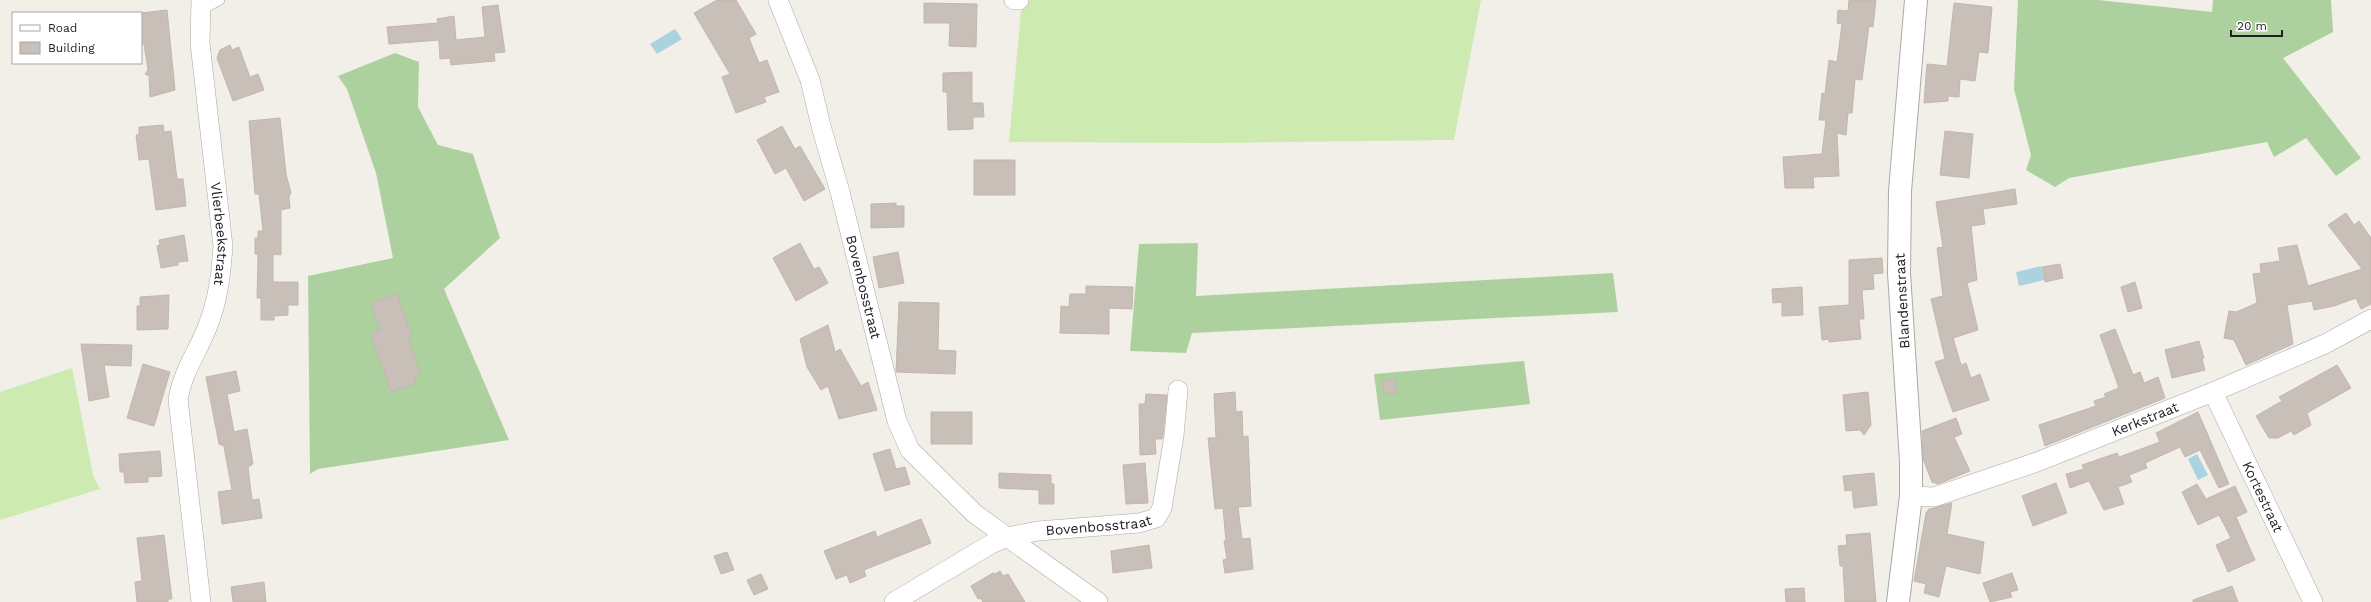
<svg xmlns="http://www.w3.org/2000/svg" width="2371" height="602" viewBox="0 0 2371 602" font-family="'Work Sans',sans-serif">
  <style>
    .grass { fill: #cdebb0 }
    .forest { fill: #add19e }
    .water { fill: #aad3df }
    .building { fill: #c7bfb8; stroke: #c4b6ab }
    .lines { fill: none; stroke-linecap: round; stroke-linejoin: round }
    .service-casing { stroke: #a9a9a9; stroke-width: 10 }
    .minor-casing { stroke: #a9a9a9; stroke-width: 20 }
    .tertiary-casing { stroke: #a9a9a9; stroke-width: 24 }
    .service { stroke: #fff; stroke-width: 9 }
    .minor { stroke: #fff; stroke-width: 19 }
    .tertiary { stroke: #fff; stroke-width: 22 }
    .labels { text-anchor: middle; stroke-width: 3; stroke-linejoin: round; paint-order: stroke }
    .street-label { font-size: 14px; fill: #222; stroke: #fff }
  </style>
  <rect width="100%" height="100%" fill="#f2efe9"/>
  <path class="grass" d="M1022,0H1481L1454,140L1216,143L1009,142Z
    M72,368L93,475L100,489L0,520V392Z"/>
  <path class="forest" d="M2018,0H2098L2212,12L2213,0H2331L2333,32L2283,58L2361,158L2336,176L2306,138L2274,157L2267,142L2069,178L2055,187L2026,170L2031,155L2014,89Z
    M395,53L419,62L418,107L438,145L473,154L500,238L444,289L509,440L318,469L310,474L308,276L393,258L376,173L347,89L338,76Z
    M1198,243L1196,296L1613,273L1618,312L1192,333L1186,353L1130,351L1139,244Z
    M1524,361L1530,404L1380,420L1374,374Z"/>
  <path class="water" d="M675,29L682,39L657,54L650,44Z
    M2041,266L2044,280L2019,286L2016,272Z
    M2197,454L2208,475L2198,480L2188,459Z"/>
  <path class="building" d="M717,0H736L756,34L749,38L759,63L767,60L779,92L764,97L766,102L736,113L722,77L730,74L694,13Z
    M1849,0H1876L1873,27L1869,26L1862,80L1855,79L1852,113H1848L1846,135L1837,133L1839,176L1813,177L1814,188H1785L1783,157L1822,154L1826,120H1819L1822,93L1825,94L1829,60L1837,62L1842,24L1837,23L1838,10L1848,11Z
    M924,3L977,4L976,47L949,46L950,23H924Z
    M1954,3L1992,7L1988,53L1979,52L1975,81L1960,79L1959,97L1948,96V101L1924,103L1927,64L1947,66Z
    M498,5L505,52L494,53L495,61L451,65L450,58L440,59L439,40L389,44L387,27L438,23L437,19L454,16L456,40L485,37L482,7Z
    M167,10L175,90L150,97L149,76L145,74L148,70L144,44L141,45V13Z
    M230,45L232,50L239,47L250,77L258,74L264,90L233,101L217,58L220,50Z
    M972,72V103H983L984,117H973V129L948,130L947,92H943V73Z
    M280,118L286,174L291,193L289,197L290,208L281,210V255L273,254V282H298V305H288V315L274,316V320H261V298H257L258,254H255V238H258V231H263L259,194H255L249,121Z
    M163,125L164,132L171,131L177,179H183L186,206L156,210L149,159L139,160L136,135H139V127Z
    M782,126L795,149L800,146L825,189L804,201L786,168L775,174L757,140Z
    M1945,131L1973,134L1969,178L1940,175Z
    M974,160H1015V195H974Z
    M2015,189L2017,204L1983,209L1985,224L1971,226L1977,280L1967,283L1978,330L1953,338L1961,365L1966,363L1971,378L1980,374L1989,400L1953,412L1935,362L1945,359L1931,299L1943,296L1937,248L1943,247L1936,202Z
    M896,203V206H904V227L871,228V204Z
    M2346,213L2354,225L2359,221L2371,238V304L2361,309L2356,298L2334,306L2314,310L2312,301L2287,305L2293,344L2246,365L2234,340L2224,338L2229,311L2236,312L2257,303L2253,274L2261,273L2260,264L2280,261L2278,248L2297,245L2308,286L2362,269L2328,225Z
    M184,235L188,261L178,262V265L161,268L157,246L160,245L159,240Z
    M800,243L814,269L819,267L828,283L796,301L773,258Z
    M898,252L904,283L879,288L873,257Z
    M1882,258L1883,273L1873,274L1874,289L1862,290L1864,319H1859L1861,339L1829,342V339L1822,340L1819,307L1849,305V260Z
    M2060,264L2063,278L2045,282L2042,267Z
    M2135,282L2142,308L2128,312L2121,287Z
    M1086,286L1133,287L1132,309L1109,308V334L1060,333L1061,306L1069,307L1070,294H1086Z
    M1802,287L1803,315L1782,316V302L1773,303L1772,289Z
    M397,294L412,336L408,337L420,374L414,376L417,383L391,392L371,334L380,330L371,303Z
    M169,295L168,329L137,330V306H140V297Z
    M899,302L939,303L938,350L956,351L955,374L896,372Z
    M828,325L835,352L840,349L861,386L868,382L877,410L839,419L828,386L821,390L807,367L800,339Z
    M2115,329L2133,375L2140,372L2144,383L2158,377L2165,398L2045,446L2039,425L2096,406L2094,401L2106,397L2104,394L2119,388L2100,335Z
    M2199,341L2204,358L2202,359L2205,370L2172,378L2165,350Z
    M81,344L132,345L131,366L104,365L109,397L89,401Z
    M143,364L170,372L154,426L127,418Z
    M2337,365L2351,388L2307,413L2311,425L2294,435L2291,431L2278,438H2269L2256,416L2282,401L2279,397Z
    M236,371L240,391L227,394L234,432L247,429L253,464L248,467L252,500L259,499L262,518L222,524L218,492L232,490L224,447H226L219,444L206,377Z
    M1395,379L1397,393L1384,394L1382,380Z
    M1235,392L1236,412L1242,411L1243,437L1248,436L1251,506L1238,507L1242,539L1250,538L1253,569L1225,573L1223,560L1227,559L1224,541H1226L1223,508L1215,509L1208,438H1216L1214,394Z
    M1868,392L1871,425L1864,435L1860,430L1846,431L1843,395Z
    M1146,394L1167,395L1163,435L1162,439H1155L1156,454L1140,455L1139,404H1145Z
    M931,412H972V444H931Z
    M2198,412L2229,484L2219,488L2200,450L2185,457L2180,447L2145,463L2147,468L2129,475L2132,482L2118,487L2124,504L2104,510L2089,481L2070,488L2066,474L2084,469L2082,465L2117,453L2119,457L2160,442L2156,433Z
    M1956,418L1962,434L1954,437L1970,471L1938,484L1932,482L1923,459L1922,431Z
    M890,449L896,469L905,467L910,484L885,491L873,454Z
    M160,451L162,476L148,477V482L125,483L124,472H120L119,454Z
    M1145,463L1148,503L1126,504L1123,465Z
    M999,473L1051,475V484H1054V504H1039V490L999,488Z
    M1874,473L1877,505L1854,508L1852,490L1845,491L1843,476Z
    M2056,483L2067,513L2033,526L2022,496Z
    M2197,484L2206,499L2235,486L2247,512L2236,517L2255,560L2228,572L2216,545L2231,538L2219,515L2198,525L2182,492Z
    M1952,503L1947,534L1984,542L1980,574L1946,566L1939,597L1924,593L1926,584L1914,581L1926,513L1929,509Z
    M921,519L931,543L864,570L866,576L850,583L847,575L836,579L824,551L875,531L877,537Z
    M1870,533L1876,602H1845L1843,566H1840L1838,546L1847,545L1846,535Z
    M164,535L172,599H168V602H137L135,582L142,581L137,538Z
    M1149,545L1152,568L1113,573L1111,551Z
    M727,552L734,570L721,574L714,556Z
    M1000,571L1003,576L1008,574L1025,602H983L980,598L978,599L971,586L993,573L995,574Z
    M2012,573L2018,590L2010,592L2012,597L1990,602L1983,583Z
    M761,574L768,589L754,595L747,580Z
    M264,582L266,602H233L231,587Z
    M2232,586L2238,602H2193V600Z
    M1804,588L1805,602H1786L1785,589Z"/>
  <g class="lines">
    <defs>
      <path id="service" d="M200,11L220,0"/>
      <g id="minor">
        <path id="s1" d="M201,0L200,43L223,246C221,275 218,301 207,328C197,353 183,371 178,399L201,602"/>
        <path id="s2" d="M778,0L810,80L821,126L840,192L897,421L910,450L975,514L1098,602"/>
        <path d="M1014,0H1019"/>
        <path id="s3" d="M2213,392L2313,602"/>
        <path id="s4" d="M1911,496L1934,497L2037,462L2213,392L2325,344L2371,319"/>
        <path id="s5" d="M894,602L991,544L1007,537L1038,531L1139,523L1156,518L1162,508L1174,436L1178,390"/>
      </g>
      <path id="tertiary" d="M1898,602L1911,496V461L1899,273L1900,191L1916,0"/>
    </defs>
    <use href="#service" class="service-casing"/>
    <use href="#minor" class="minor-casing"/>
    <use href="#tertiary" class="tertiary-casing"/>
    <use href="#service" class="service"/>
    <use href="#minor" class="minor"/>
    <use href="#tertiary" class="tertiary"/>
  </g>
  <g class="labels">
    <g class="street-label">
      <text dy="5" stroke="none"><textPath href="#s1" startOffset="235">Vlierbeekstraat</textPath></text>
      <text dy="5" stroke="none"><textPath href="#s2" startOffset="300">Bovenbosstraat</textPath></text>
      <text transform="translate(1902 301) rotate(-93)" y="5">Blandenstraat</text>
      <text dy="5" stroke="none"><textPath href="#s4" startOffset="248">Kerkstraat</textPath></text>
      <text dy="5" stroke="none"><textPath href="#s3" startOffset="116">Kortestraat</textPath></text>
      <text dy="5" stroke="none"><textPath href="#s5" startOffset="223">Bovenbosstraat</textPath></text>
    </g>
  </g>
  <rect x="12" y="12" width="130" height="52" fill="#ffffff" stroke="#a7a7a7"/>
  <rect x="20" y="25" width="20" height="6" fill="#ffffff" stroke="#a7a7a7"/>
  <text x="48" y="32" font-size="12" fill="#222222">Road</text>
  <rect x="20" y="42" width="20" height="12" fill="#c7bfb8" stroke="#a7a7a7"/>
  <text x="48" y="52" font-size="12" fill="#222222">Building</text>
  <path d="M2231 30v6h51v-6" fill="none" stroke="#222222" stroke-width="2"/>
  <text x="2237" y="30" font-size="12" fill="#222222" stroke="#ffffff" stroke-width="3" paint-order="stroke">20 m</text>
</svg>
